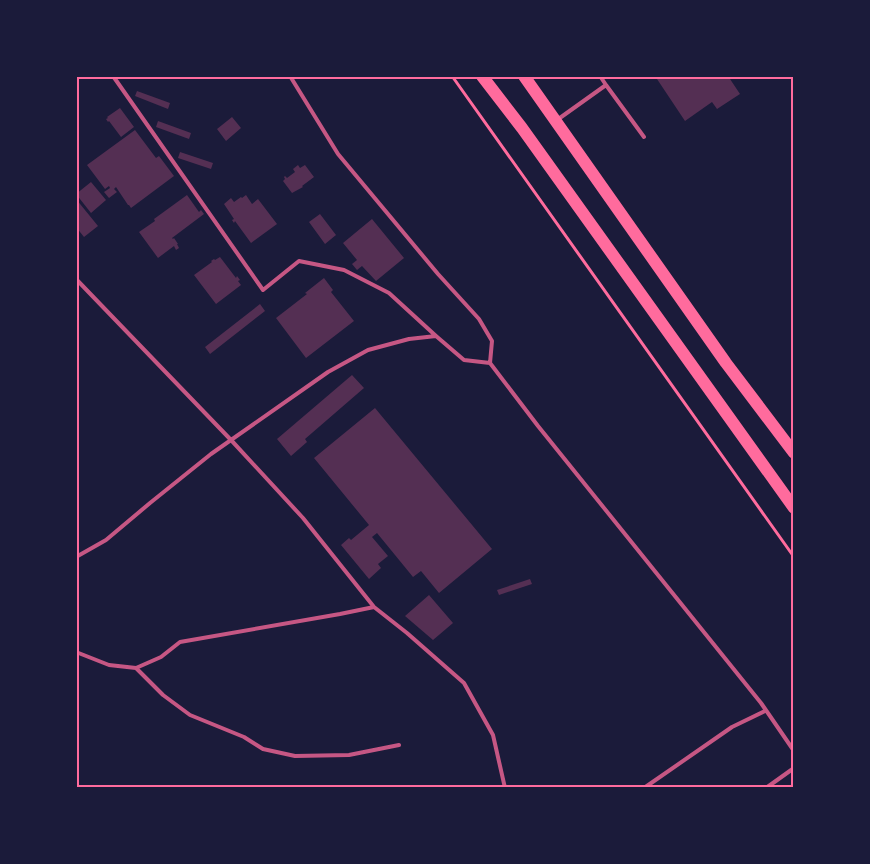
<svg xmlns="http://www.w3.org/2000/svg" width="870" height="864" viewBox="0 0 870 864" font-family="'Fira Sans',sans-serif">
  <style>
    .building { fill: #542f53 }
    .lines { fill: none; stroke-linecap: round; stroke-linejoin: round }
    .path { stroke: #ff6b9d; stroke-width: 3 }
    .service { stroke: #c65784; stroke-width: 4 }
    .primary { stroke: #ff6b9d; stroke-width: 12 }
    .neatline { fill: none; stroke: #ff6b9d; stroke-width: 2 }
  </style>
  <rect width="100%" height="100%" fill="#1b1b3a"/>
  <path class="building" d="M655,76H735L730,79L740,94L717,109L712,102L685,121Z
    M137,91L170,103L168,109L135,96Z
    M120,108L134,127L121,137L109,121L108,122L106,119L108,118L107,117Z
    M232,117L241,128L226,141L217,129Z
    M158,121L191,133L189,139L156,127Z
    M135,130L156,158L159,156L174,176L131,208L129,205H128L116,187L114,189L117,192L109,198L104,192L110,188L109,186L105,189L87,165Z
    M180,152L213,163L211,169L178,158Z
    M298,165L300,168L305,165L314,177L302,186L303,187L292,193L283,181L285,179L284,177L285,176L287,178L295,172L293,169Z
    M91,182L106,200L91,213L76,194Z
    M187,195L199,212L201,210L204,214L172,238L173,239L174,238L178,244H177L179,248L176,250L174,246L158,258L139,232L155,221L154,219Z
    M246,195L252,204L258,199L277,224L251,243L235,221L234,223L232,220L234,219L224,204L231,198L234,202L241,197L242,198Z
    M76,199L98,226L84,237L76,227Z
    M320,214L336,235L325,244L309,222Z
    M372,219L404,258L376,281L362,266L357,270L352,264L357,260L343,243Z
    M220,257L236,278L237,276L240,280L238,281L241,285L216,304L194,275L212,262L211,261L214,259L215,260Z
    M324,278L333,290L331,292L354,321L306,358L276,318L307,294L305,293Z
    M260,304L265,311L210,354L205,347Z
    M352,375L364,388L305,439L307,442L291,456L277,439Z
    M375,408L492,549L439,593L421,571L413,577L377,533L372,537L388,556L378,564L381,568L369,579L341,545L349,538L351,540L369,525L314,458Z
    M530,579L532,584L499,595L497,590Z
    M429,595L453,623L433,640L405,616Z"/>
  <g class="lines">
    <path class="path" d="M452,76L794,557"/>
    <path class="service" d="M113,76L263,290L299,261L344,270L389,293L436,336
      M290,76L338,154L438,274L479,319L492,341L490,363L538,426L761,703L794,751
      M600,76L606,85
      M557,120L606,85L644,137
      M76,279L231,440L303,518L374,607L407,633L464,683L493,735L505,788
      M76,557L106,540L150,503L211,454L328,372L368,350L409,339L436,336L464,360L490,363
      M76,652L109,665L136,668L161,657L180,642L340,614L374,607
      M136,668L163,695L190,715L244,737L263,749L295,756L349,755L399,745
      M644,788L732,727L765,711
      M766,788L794,768"/>
    <path class="primary" d="M482,76L522,128L794,508
      M524,76L726,363L794,453"/>
  </g>
  <rect width="870" height="864" fill="none" stroke="#1b1b3a" stroke-width="155"/>
  <rect x="78" y="78" width="714" height="708" class="neatline"/>
</svg>
